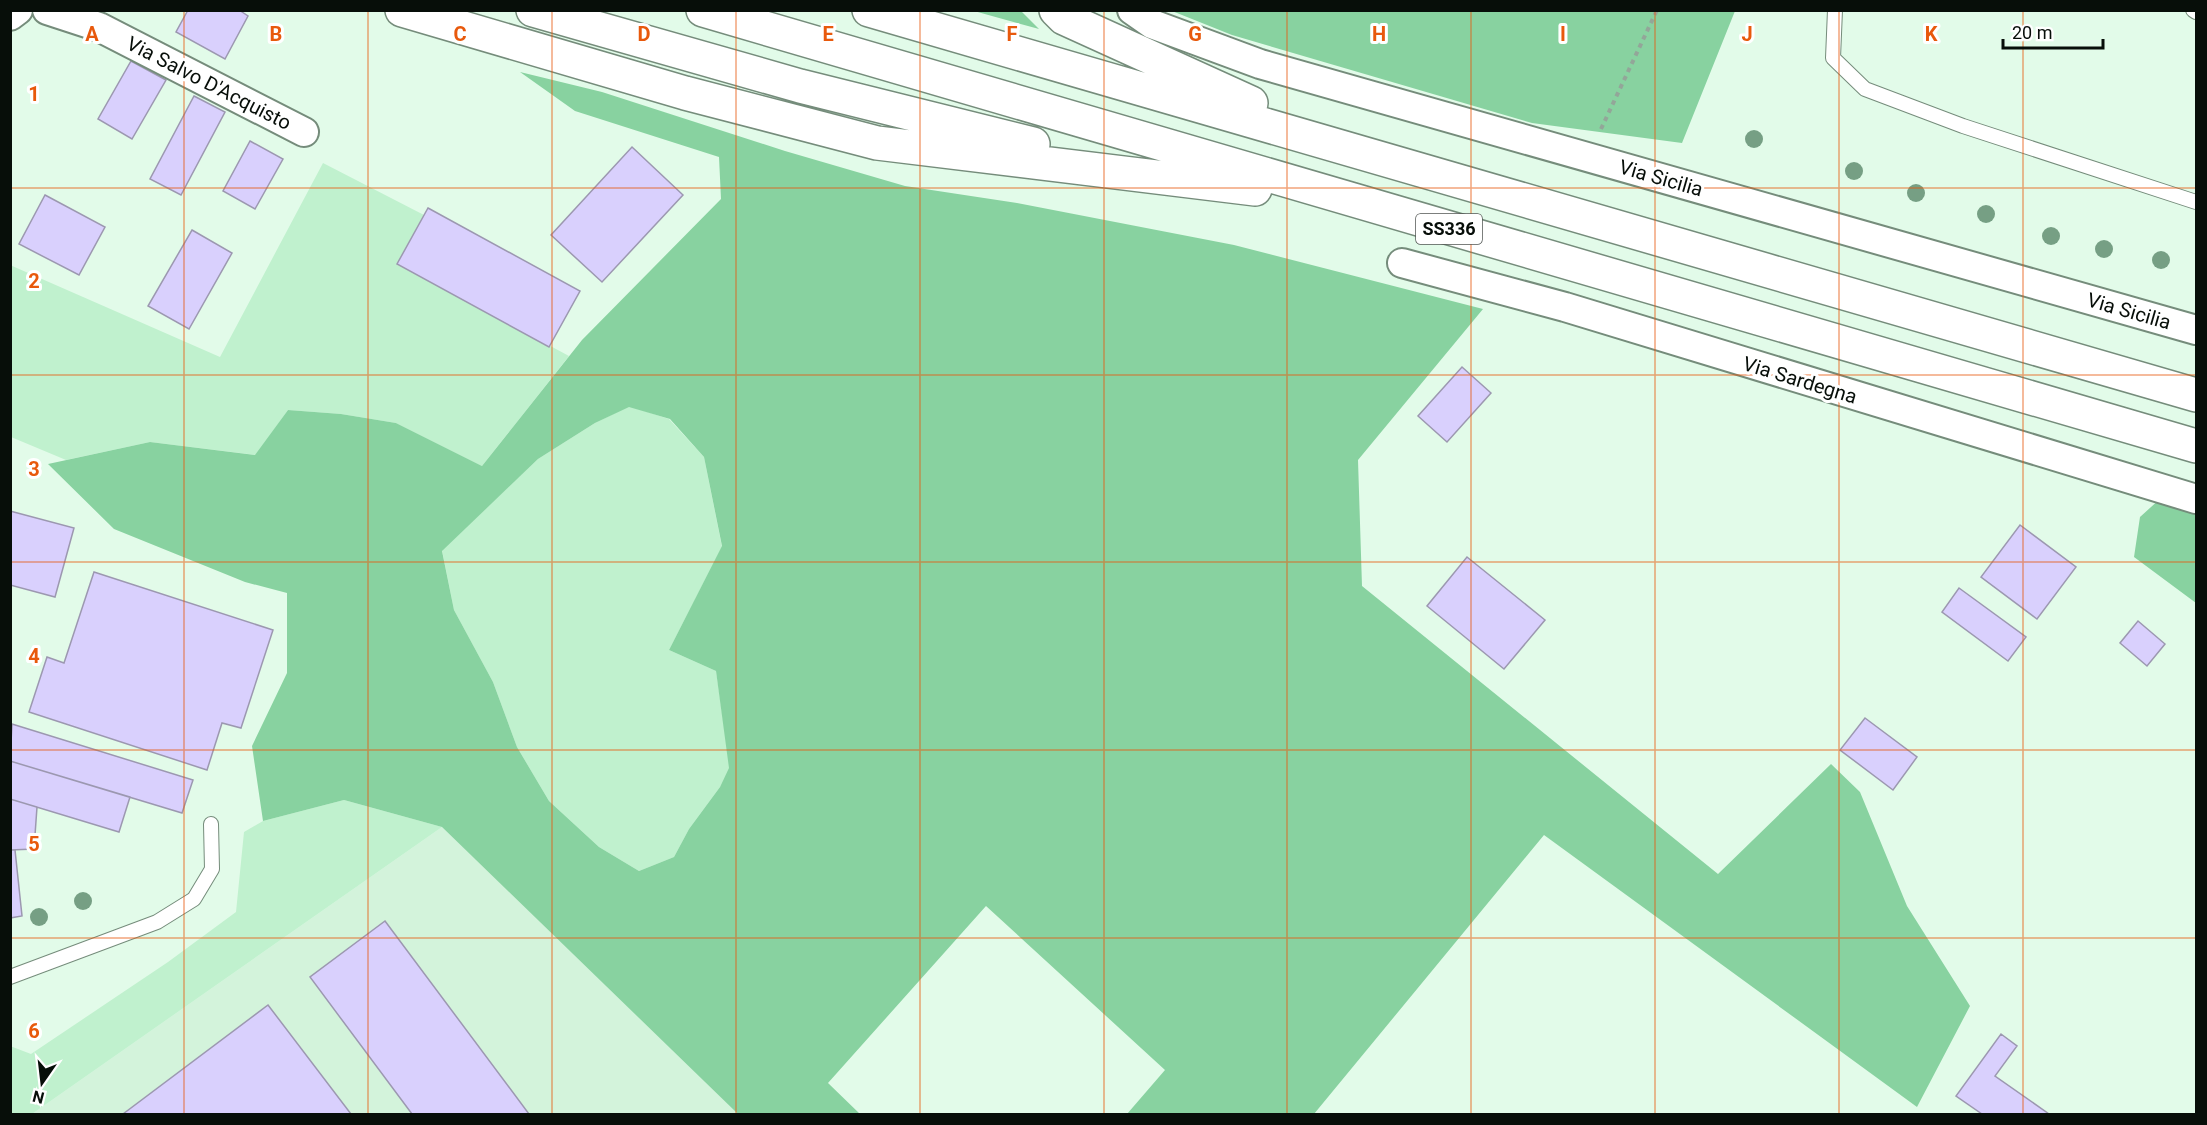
<svg xmlns="http://www.w3.org/2000/svg" width="2207" height="1125" viewBox="0 0 2207 1125" font-family="Roboto,sans-serif">
  <style>
    .built { fill: #d3f3db }
    .green { fill: #c0f1ce }
    .forest { fill: #88d2a0; fill-rule: evenodd }
    .building { fill: #d9d0fd; stroke: #9c98b0; stroke-width: 1.5 }
    .lines { fill: none; stroke-linecap: round; stroke-linejoin: round }
    .service-casing { stroke: #758c7b; stroke-width: 16 }
    .minor-casing { stroke: #758c7b; stroke-width: 32 }
    .trunk-casing { stroke: #758c7b; stroke-width: 36 }
    .path { stroke: #93a699; stroke-width: 4; stroke-dasharray: 4.5 4.5; stroke-linecap: butt }
    .service { stroke: #fff; stroke-width: 14 }
    .minor { stroke: #fff; stroke-width: 28 }
    .trunk { stroke: #fff; stroke-width: 33 }
    .tree { fill: #769f84 }
    .grid { fill: none; stroke: #e8590c; stroke-width: 1.5; stroke-opacity: 0.55 }
    .labels { text-anchor: middle; stroke-width: 6; stroke-linejoin: round; paint-order: stroke }
    .shield { fill: #fff; stroke: #515653; stroke-width: 1.5 }
    .shield-label { font-size: 18px; font-weight: bold; fill: #070e09 }
    .street-label { font-size: 20px; fill: #070e09; stroke: #fff }
    .grid-label { font-size: 20px; text-anchor: middle; font-weight: bold; fill: #e8590c; stroke: #fff; stroke-width: 6; stroke-linejoin: round; paint-order: stroke }
  </style>
  <rect width="100%" height="100%" fill="#e2fbe9"/>
  <path class="built" d="M442,827L738,1114H32Z"/>
  <path class="green" d="M323,163L424,215L397,264L569,356L482,466L396,423L341,414L288,410L256,455L150,442L66,460L11,437L10,265L220,357Z
    M629,406L669,419L704,457L722,547L669,650L716,671L730,768L720,787L689,829L674,857L639,871L599,847L549,801L517,747L493,682L454,610L442,550L538,459L595,423Z
    M344,800L442,827L32,1114H11L10,1046L31,1054L168,962L236,912L244,832L263,821Z"/>
  <path class="forest" d="M974,11H1021L1039,29Z
    M1172,11H1735L1682,143L1532,123L1232,35Z
    M520,72L602,92L785,151L905,186L1017,203L1234,245L1483,309L1358,460L1362,586L1718,874L1831,764L1860,792L1907,906L1970,1006L1917,1107L1544,835L1314,1114H1127L1165,1070L986,906L828,1083L860,1114H738L442,827L344,800L263,821L252,746L287,673V593L245,582L114,529L48,464L150,442L255,455L288,410L341,414L396,423L482,466L582,340L721,199L719,157L575,111ZM629,407L670,419L704,457L722,546L669,650L716,671L729,768L720,787L689,829L674,857L639,871L599,847L549,801L517,747L493,682L454,610L442,551L538,459L595,423Z
    M2172,488L2196,495V603L2134,557L2140,517Z"/>
  <path class="building" d="M188,10H239L248,16L225,59L176,32Z
    M131,61L166,80L132,139L98,119Z
    M194,96L225,112L181,195L150,179Z
    M250,141L283,159L255,209L223,191Z
    M632,147L683,195L602,282L551,235Z
    M45,195L105,227L79,275L19,244Z
    M428,208L580,291L549,347L397,264Z
    M192,230L232,253L189,329L148,306Z
    M1462,367L1491,393L1447,442L1418,416Z
    M10,511L74,528L55,597L10,585Z
    M2020,525L2076,567L2037,619L1981,577Z
    M1467,557L1545,620L1504,669L1427,606Z
    M94,572L273,630L241,728L222,723L207,770L29,712L47,657L64,663Z
    M1959,588L2026,637L2008,661L1942,612Z
    M2138,621L2165,644L2147,666L2120,643Z
    M1865,718L1917,757L1893,790L1840,750Z
    M12,724L193,780L182,813L10,761Z
    M10,761L130,797L119,832L10,799Z
    M10,799L37,807L34,849L10,850Z
    M10,850H15L22,916L10,918Z
    M385,921L529,1114H412L310,977Z
    M268,1005L351,1114H123Z
    M2001,1034L2017,1046L1995,1076L2049,1114H1982L1956,1096Z"/>
  <g class="lines">
    <defs>
      <path id="service" d="M1835,10L1833,58L1865,89L1963,126L2196,202
        M2193,10L2196,12
        M10,977L157,922L194,899L212,869L211,824"/>
      <path id="minor" d="M47,10L99,27L304,132
        M1132,10L1152,24L1260,64L2196,330
        M10,16L18,10
        M1402,263L1565,307L2196,499"/>
      <path id="trunk" d="M402,10L685,93L877,143L1255,189
        M533,10L800,86L1033,144
        M703,10L2196,446
        M869,10L2196,395
        M1056,10L1064,18L1251,103"/>
    </defs>
    <use href="#service" class="service-casing"/>
    <use href="#minor" class="minor-casing"/>
    <use href="#trunk" class="trunk-casing"/>
    <path class="path" d="M1601,129L1657,10"/>
    <use href="#service" class="service"/>
    <use href="#minor" class="minor"/>
    <use href="#trunk" class="trunk"/>
  </g>
  <g class="tree">
    <circle cx="1754" cy="139" r="9"/>
    <circle cx="1854" cy="171" r="9"/>
    <circle cx="1916" cy="193" r="9"/>
    <circle cx="1986" cy="214" r="9"/>
    <circle cx="2051" cy="236" r="9"/>
    <circle cx="2104" cy="249" r="9"/>
    <circle cx="2161" cy="260" r="9"/>
    <circle cx="83" cy="901" r="9"/>
    <circle cx="39" cy="917" r="9"/>
  </g>
  <path class="grid" d="M184,10V1114M368,10V1114M552,10V1114M736,10V1114M920,10V1114M1104,10V1114M1287,10V1114M1471,10V1114M1655,10V1114M1839,10V1114M2023,10V1114M10,188H2196M10,375H2196M10,562H2196M10,750H2196M10,938H2196"/>
  <g class="labels">
    <rect class="shield" x="1416" y="214" width="66" height="30" rx="4.5"/>
    <g class="shield-label">
      <text x="1449" y="235">SS336</text>
    </g>
    <g class="street-label">
      <text transform="translate(209 83) rotate(27)" y="7">Via Salvo D'Acquisto</text>
      <text transform="translate(1661 178) rotate(16)" y="7">Via Sicilia</text>
      <text transform="translate(2129 311) rotate(16)" y="7">Via Sicilia</text>
      <text transform="translate(1800 380) rotate(17)" y="7">Via Sardegna</text>
    </g>
  </g>
  <g class="grid-label">
    <text x="92" y="41">A</text>
    <text x="276" y="41">B</text>
    <text x="460" y="41">C</text>
    <text x="644" y="41">D</text>
    <text x="828" y="41">E</text>
    <text x="1012" y="41">F</text>
    <text x="1195" y="41">G</text>
    <text x="1379" y="41">H</text>
    <text x="1563" y="41">I</text>
    <text x="1747" y="41">J</text>
    <text x="1931" y="41">K</text>
    <text x="34" y="101">1</text>
    <text x="34" y="288">2</text>
    <text x="34" y="476">3</text>
    <text x="34" y="663">4</text>
    <text x="34" y="851">5</text>
    <text x="34" y="1038">6</text>
  </g>
  <rect width="2207" height="1125" fill="none" stroke="#070e09" stroke-width="24"/>
  <g transform="translate(42 1083) rotate(194)" stroke="#ffffff" stroke-width="4.5" paint-order="stroke">
  <path d="M0-4.5L10 22L0 15L-10 22Z" fill="#070e09"/>
  <text y="-9" font-size="16" font-weight="bold" text-anchor="middle" fill="#070e09">N</text>
  </g>
  <path d="M2003 39v9h100v-9" fill="none" stroke="#070e09" stroke-width="3"/>
  <text x="2012" y="39" font-size="18" fill="#070e09" stroke="#ffffff" stroke-width="4.5" paint-order="stroke">20 m</text>
</svg>
